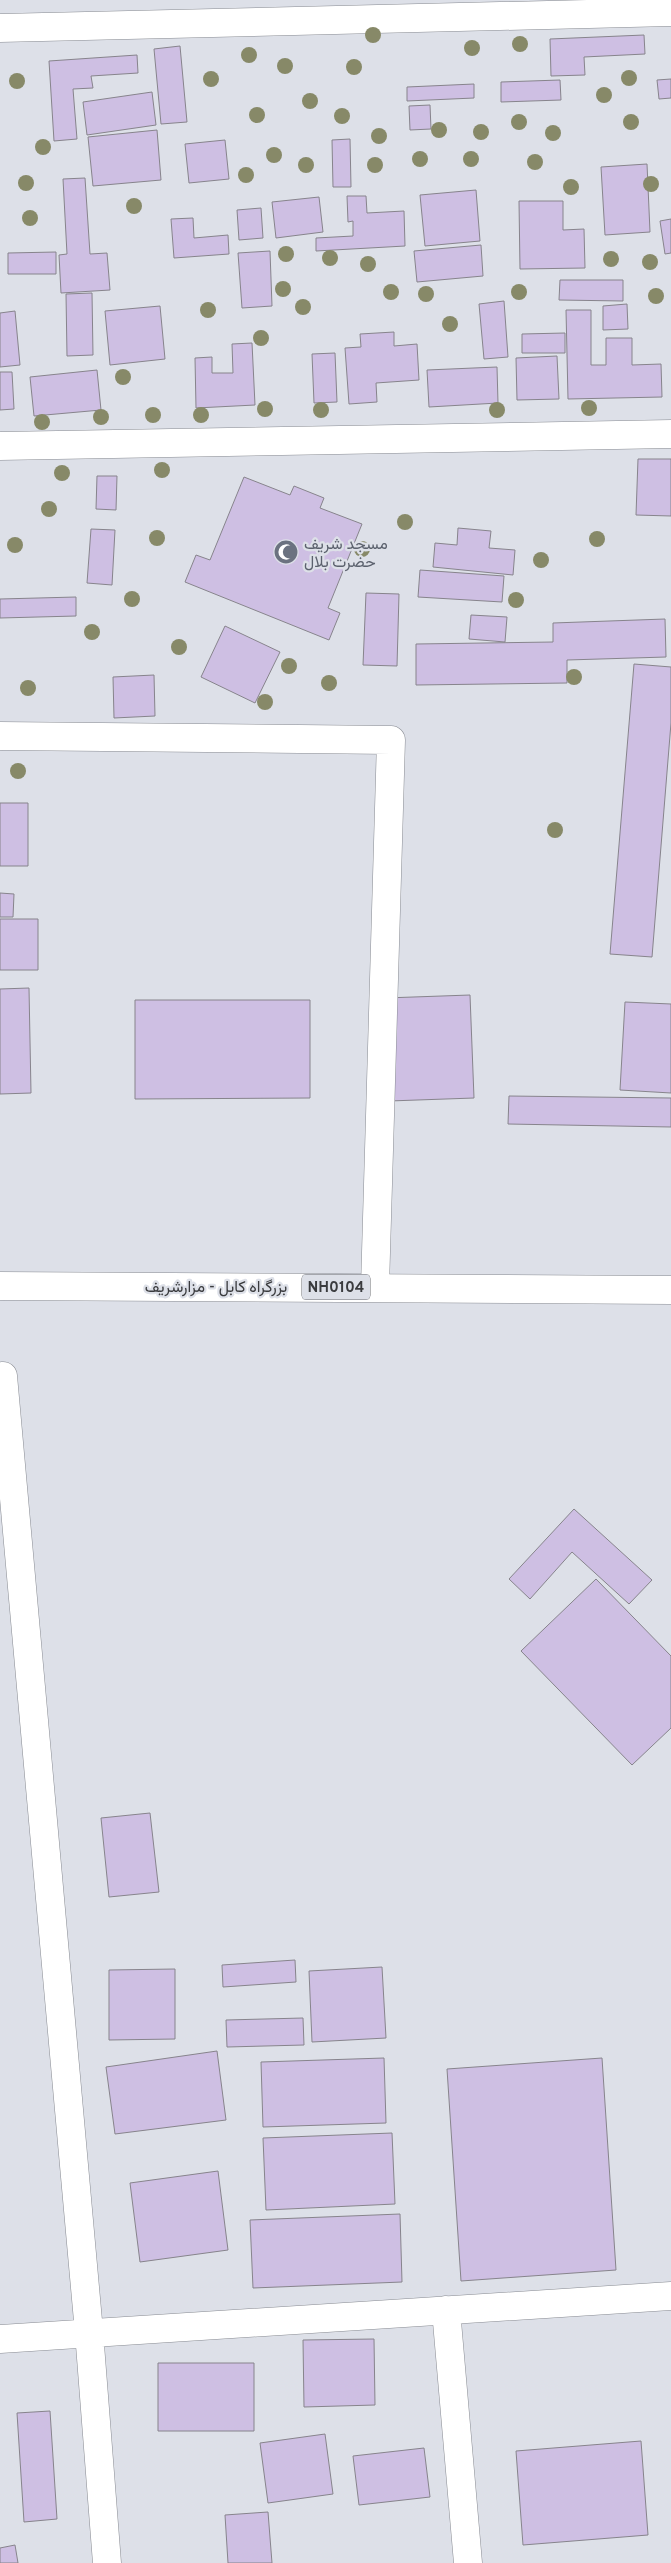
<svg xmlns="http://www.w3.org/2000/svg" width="671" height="2563" viewBox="0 0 671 2563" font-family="Overpass,Vazirmatn,sans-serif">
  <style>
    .building { fill: #cebfe3; stroke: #87848c }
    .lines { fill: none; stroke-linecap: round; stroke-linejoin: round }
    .minor-casing { stroke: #888b92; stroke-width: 29 }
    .highway-casing { stroke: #888b92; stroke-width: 29 }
    .minor { stroke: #fff; stroke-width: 28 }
    .highway { stroke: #fff; stroke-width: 28 }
    .tree { fill: #878968 }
    .labels { text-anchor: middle; stroke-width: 4.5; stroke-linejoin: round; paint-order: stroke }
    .shield { fill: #dde0e8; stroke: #6b6c71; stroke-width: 1 }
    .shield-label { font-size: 15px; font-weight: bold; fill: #3a3b3e }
    .worship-label { font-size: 16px; fill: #5b616d; stroke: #dde0e8; text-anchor: start }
    .street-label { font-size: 16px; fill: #3a3b3e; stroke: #dde0e8 }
  </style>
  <rect width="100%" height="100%" fill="#dde0e8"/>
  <path class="building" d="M644,35L645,54L584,57L585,75L551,76L550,39Z
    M180,46L187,122L161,124L154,49Z
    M137,55L138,73L91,76L93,88L73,89L77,139L54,141L49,61Z
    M671,79V98L659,99L657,80Z
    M560,80L561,100L501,102V82Z
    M474,84V98L407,101V87Z
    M152,92L156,125L87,135L83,102Z
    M430,105L431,129L410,130L409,106Z
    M157,130L161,180L93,186L88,137Z
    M350,139L351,187H333L332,140Z
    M225,140L229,179L189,183L185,144Z
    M647,164L650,232L605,235L601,167Z
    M85,178L90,254L107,253L110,290L61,293L59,255L67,254L63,179Z
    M476,190L480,241L425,246L420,195Z
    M347,196H366L367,213L404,211L405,246L316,251V238L353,236V221L348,222Z
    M319,197L323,232L276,238L272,202Z
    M519,201H563V230L584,229L585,268L520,269Z
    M261,208L263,238L239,240L237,210Z
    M193,218L194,238L228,235L229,254L174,258L171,219Z
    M671,219V253L665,254L660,221Z
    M481,245L483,276L417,282L414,251Z
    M270,251L272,306L242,308L238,253Z
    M56,252V274H8V253Z
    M560,280H623V301L559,300Z
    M92,293L93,355L67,356L66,294Z
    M504,301L508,357L484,359L479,304Z
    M627,304L628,329L603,330V306Z
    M160,306L165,359L110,365L105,311Z
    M566,310H591V365H606V338H632V365L661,364L662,397L568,399Z
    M15,311L20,365L0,367V313Z
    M394,332V346L417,344L419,380L376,383L377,402L349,404L345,348L361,347L360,334Z
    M565,333V353H522V334Z
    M252,343L255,405L196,408L195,358L212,357V373H233L232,344Z
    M335,353L337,402L314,403L312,354Z
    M557,356L559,399L517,400L516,358Z
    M497,367L498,403L429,407L427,370Z
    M97,370L101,410L34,416L30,377Z
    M0,372H12L14,409L0,410Z
    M638,459H671V516L636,515Z
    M97,476H117L116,510L96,509Z
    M244,477L290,495L294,486L324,498L320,508L362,524L328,608L340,613L329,640L185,582L196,555L210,560Z
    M458,528L491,531L489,548L515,550L513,575L433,567L435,543L457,545Z
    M91,529L115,530L112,585L87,583Z
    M420,570L504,576L502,602L418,597Z
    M366,593L399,594L397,666L363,665Z
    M76,597V616L0,618V599Z
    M471,615L507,617L505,642L469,639Z
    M665,619L666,657L567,660V683L416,685V644L553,642V623Z
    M225,626L280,652L255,703L201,677Z
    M634,664L671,667V723L652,957L610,954Z
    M154,675L155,716L114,718L113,677Z
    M0,803H28V866H0Z
    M0,893L14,894L13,917H0Z
    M0,919H38V970H0Z
    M29,988L31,1093L0,1094V989Z
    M470,995L474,1098L389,1101L385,998Z
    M135,1000H310V1098L135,1099Z
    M625,1002L671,1004V1093L620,1090Z
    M509,1096L671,1098V1127L508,1124Z
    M574,1509L652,1580L629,1604L572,1552L530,1599L509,1579Z
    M596,1579L671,1656V1728L632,1765L521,1651Z
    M150,1813L159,1892L109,1897L101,1818Z
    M295,1960L296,1982L223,1987L222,1965Z
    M382,1967L386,2038L312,2042L309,1971Z
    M175,1969V2039L109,2040V1970Z
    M303,2018L304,2045L227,2047L226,2020Z
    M217,2051L226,2120L115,2134L106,2067Z
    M384,2058L386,2123L263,2127L261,2062Z
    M602,2058L616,2270L461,2281L447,2069Z
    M392,2133L395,2204L266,2210L263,2138Z
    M218,2171L228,2250L140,2262L130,2183Z
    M400,2214L402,2282L253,2288L250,2220Z
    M374,2339L375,2405L304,2407L303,2340Z
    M158,2363H254V2431H158Z
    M50,2411L57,2519L24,2522L17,2413Z
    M325,2434L333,2494L268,2503L260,2443Z
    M641,2441L648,2535L523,2545L516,2451Z
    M424,2448L430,2497L359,2505L353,2456Z
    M268,2512L272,2563H228L225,2515Z
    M15,2545L18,2563H0V2548Z"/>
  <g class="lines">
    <defs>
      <path id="minor" d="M0,28L671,12
        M0,446L671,434
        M0,736L391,740L375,1287
        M3,1376L89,2332L107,2563
        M446,2310L468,2563
        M0,2339L671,2296"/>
      <path id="highway" d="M0,1286L671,1290"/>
    </defs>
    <use href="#minor" class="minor-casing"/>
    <use href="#highway" class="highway-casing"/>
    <use href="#minor" class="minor"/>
    <use href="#highway" class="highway"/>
  </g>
  <g class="tree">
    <circle cx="373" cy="35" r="8"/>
    <circle cx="520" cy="44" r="8"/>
    <circle cx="472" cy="48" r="8"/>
    <circle cx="249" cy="55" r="8"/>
    <circle cx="285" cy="66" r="8"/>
    <circle cx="354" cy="67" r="8"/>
    <circle cx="629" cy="78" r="8"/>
    <circle cx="211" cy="79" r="8"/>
    <circle cx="17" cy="81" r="8"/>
    <circle cx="604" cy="95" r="8"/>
    <circle cx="310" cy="101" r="8"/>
    <circle cx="257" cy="115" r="8"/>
    <circle cx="342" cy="116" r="8"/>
    <circle cx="519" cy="122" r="8"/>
    <circle cx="631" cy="122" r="8"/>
    <circle cx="439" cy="130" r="8"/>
    <circle cx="481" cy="132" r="8"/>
    <circle cx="553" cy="133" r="8"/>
    <circle cx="379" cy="136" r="8"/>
    <circle cx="43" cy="147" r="8"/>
    <circle cx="274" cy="155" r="8"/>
    <circle cx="420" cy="159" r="8"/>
    <circle cx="471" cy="159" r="8"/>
    <circle cx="535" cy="162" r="8"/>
    <circle cx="306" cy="165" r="8"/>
    <circle cx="375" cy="165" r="8"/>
    <circle cx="246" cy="175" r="8"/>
    <circle cx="26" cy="183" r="8"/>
    <circle cx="651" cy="184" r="8"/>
    <circle cx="571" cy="187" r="8"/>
    <circle cx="134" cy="206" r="8"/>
    <circle cx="30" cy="218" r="8"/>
    <circle cx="286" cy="254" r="8"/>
    <circle cx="330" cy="258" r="8"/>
    <circle cx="611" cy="259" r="8"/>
    <circle cx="650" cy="262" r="8"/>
    <circle cx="368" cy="264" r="8"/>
    <circle cx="283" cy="289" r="8"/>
    <circle cx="391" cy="292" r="8"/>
    <circle cx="519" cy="292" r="8"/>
    <circle cx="426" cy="294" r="8"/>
    <circle cx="656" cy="296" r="8"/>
    <circle cx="303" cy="307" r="8"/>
    <circle cx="208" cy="310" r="8"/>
    <circle cx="450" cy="324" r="8"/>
    <circle cx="261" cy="338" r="8"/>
    <circle cx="123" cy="377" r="8"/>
    <circle cx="589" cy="408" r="8"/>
    <circle cx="265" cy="409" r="8"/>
    <circle cx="321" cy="410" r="8"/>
    <circle cx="497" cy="410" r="8"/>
    <circle cx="153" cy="415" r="8"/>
    <circle cx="201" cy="415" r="8"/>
    <circle cx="101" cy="417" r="8"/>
    <circle cx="42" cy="422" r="8"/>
    <circle cx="162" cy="470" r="8"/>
    <circle cx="62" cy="473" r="8"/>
    <circle cx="49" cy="509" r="8"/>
    <circle cx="405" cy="522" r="8"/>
    <circle cx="157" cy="538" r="8"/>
    <circle cx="597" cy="539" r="8"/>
    <circle cx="15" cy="545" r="8"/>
    <circle cx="362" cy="549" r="8"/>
    <circle cx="541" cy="560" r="8"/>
    <circle cx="132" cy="599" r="8"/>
    <circle cx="516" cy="600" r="8"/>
    <circle cx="92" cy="632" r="8"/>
    <circle cx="179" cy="647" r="8"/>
    <circle cx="289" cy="666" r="8"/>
    <circle cx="574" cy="677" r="8"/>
    <circle cx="329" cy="683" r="8"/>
    <circle cx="28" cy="688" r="8"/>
    <circle cx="265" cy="702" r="8"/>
    <circle cx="18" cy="771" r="8"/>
    <circle cx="555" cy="830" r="8"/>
  </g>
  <defs>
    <symbol id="mosque-disc" viewBox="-11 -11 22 22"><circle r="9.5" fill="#6b7280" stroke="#dde0e8"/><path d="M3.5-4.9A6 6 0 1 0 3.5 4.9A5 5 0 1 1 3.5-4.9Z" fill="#fff"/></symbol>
  </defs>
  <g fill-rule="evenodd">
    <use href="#mosque-disc" x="272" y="538" width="28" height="28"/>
  </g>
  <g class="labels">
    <rect class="shield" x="302" y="1274.5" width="68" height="25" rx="4"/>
    <g class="shield-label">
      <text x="336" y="1292">NH0104</text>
    </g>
    <g class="worship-label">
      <text x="304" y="549">مسجد شریف<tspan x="304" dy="18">حضرت بلال</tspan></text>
    </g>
    <g class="street-label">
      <text x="216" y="1292">بزرگراه کابل - مزارشریف</text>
    </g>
  </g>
</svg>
